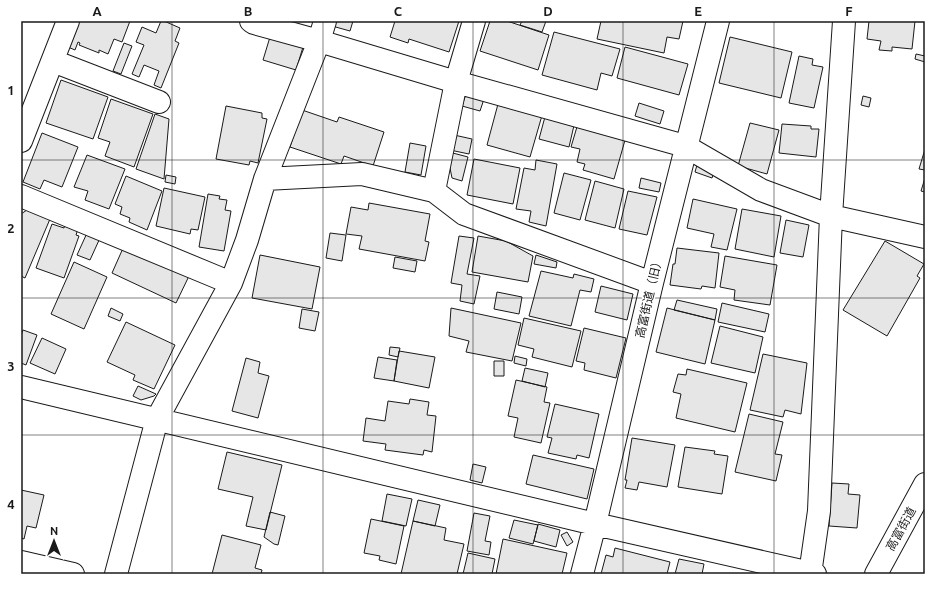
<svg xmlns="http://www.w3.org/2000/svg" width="946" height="595" viewBox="0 0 946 595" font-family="Ubuntu,'Noto Sans JP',sans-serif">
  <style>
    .building { fill: #e6e6e6; stroke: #1a1a1a }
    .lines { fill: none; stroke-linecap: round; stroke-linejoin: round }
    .street-casing { stroke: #1a1a1a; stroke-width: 24 }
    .secondary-casing { stroke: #1a1a1a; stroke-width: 24 }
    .street { stroke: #fff; stroke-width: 22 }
    .secondary { stroke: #fff; stroke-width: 22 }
    .grid { fill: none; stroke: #1a1a1a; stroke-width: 1; stroke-opacity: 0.55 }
    .labels { text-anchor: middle; stroke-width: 3; stroke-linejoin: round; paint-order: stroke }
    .street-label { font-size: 12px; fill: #1a1a1a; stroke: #fff }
    .neatline { fill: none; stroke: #1a1a1a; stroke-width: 1.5 }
    .grid-label { font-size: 13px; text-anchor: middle; font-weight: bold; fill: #1a1a1a }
  </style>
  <rect width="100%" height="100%" fill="#fff"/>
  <path class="building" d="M78,21H130L122,42L114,39L108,54L99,50V53L79,45L80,43L78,42L75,50L68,47Z
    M161,21H164L180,28L175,41L179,43L161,88L154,85L159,71L144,65L139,77L132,74L144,45L136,42L142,27L156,33Z
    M333,21H353L350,31L332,26Z
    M395,21H459L449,52L409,39L408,43L390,37Z
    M490,21H507L549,35L538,70L480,51Z
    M522,21H546L542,32L520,25Z
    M601,21H683L679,39L667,37L664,53L597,39Z
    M869,21H915L912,49L892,47V51L879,50L881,41L867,39Z
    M554,32L620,49L612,76L601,73L597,90L542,75Z
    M270,37L303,47L296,70L263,60Z
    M730,37L792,52L781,98L719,83Z
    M124,43L132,46L121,74L113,71Z
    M625,47L688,64L679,95L617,78Z
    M916,54L925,56V62L915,59Z
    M799,56L813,59L812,65L823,67L814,108L789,103Z
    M61,80L108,97L93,139L46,123Z
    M468,88L486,93L480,111L462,106Z
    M863,96L871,98L869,107L861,105Z
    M111,99L153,114L134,167L105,156L110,142L98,138Z
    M639,103L664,111L660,124L635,116Z
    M498,104L543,112L530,157L487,145Z
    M226,106L262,113V118L267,119L258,163L250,161L249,165L216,159Z
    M302,110L337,122L339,117L384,132L373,166L344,156L341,164L290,147Z
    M546,113L575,121L569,147L539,139Z
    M155,114L169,119L164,179L136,169Z
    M579,120L627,133L614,179L583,170L585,164L577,162L580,149L571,147Z
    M750,123L779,130L767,174L738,166Z
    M782,124L811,126V129H819L816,157L779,153Z
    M42,133L78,147L62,187L44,180L40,189L23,182Z
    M454,135L472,139L469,154L450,150Z
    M410,143L426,146L421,175L405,172Z
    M925,149V170L919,169Z
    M449,152L468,157L462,181L452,178L448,158Z
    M87,155L125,169L109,209L85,200L88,191L74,187Z
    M474,159L520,168L513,204L467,195Z
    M536,160L557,164L546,226L529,222L531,211L516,209L524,168L535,170Z
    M697,165L715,170L712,178L695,172Z
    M564,173L591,180L580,220L554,213Z
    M166,175L176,177L175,184L165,182Z
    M126,176L162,191L147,230L129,222L130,218L120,214L122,207L115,204Z
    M641,178L661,183L659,192L639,188Z
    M925,178V192L921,191Z
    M595,181L624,189L615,228L585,220Z
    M164,188L205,197L198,230L191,229L190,234L156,226Z
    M628,191L657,197L647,235L619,229Z
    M208,194L220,196L219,199L227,200L225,210L231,211L224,251L199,247Z
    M693,199L737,209L727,250L711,247L714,234L687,228Z
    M369,203L430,214L425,241L429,242L425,261L359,249L362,236L346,234L351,207L368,210Z
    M742,209L781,216L774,257L735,249Z
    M27,210L50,219L25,278L21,276V214Z
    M786,220L809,225L803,257L780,253Z
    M52,224L64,228L65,224L78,229L76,235L79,236L64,278L36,268Z
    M87,233L100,238L90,260L77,255Z
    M330,233L346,235L342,261L326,258Z
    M459,236L474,238L467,274L480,276L474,304L460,301L462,285L451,283Z
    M478,236L506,241L533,256L528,282L472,272Z
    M885,241L924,264L917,276L920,278L887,336L843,310Z
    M124,246L189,276L176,303L112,273Z
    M677,248L719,253L715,288L702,286L701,289L670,285L673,264H675Z
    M260,255L320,267L312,309L252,298Z
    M536,255L557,262L556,268L534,264Z
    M725,256L777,265L770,305L734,300L735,290L720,287Z
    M395,257L417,261L415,272L393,268Z
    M74,262L107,277L84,329L51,314Z
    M541,271L573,278L574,274L594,279L591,292L580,290L571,326L529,316Z
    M601,286L633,294L627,320L595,312Z
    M497,292L522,297L519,314L494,309Z
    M677,300L717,309L715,320L674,310Z
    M722,303L769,314L765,332L718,322Z
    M111,308L123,314L120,321L108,316Z
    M451,308L521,323L512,361L466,352L469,341L449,336Z
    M667,308L715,320L705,364L656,352Z
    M302,309L319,312L315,331L299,328Z
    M524,318L581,331L572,367L532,357L534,349L518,345Z
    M126,322L175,345L154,389L133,380L135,375L107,362Z
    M720,326L763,337L755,373L711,363Z
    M584,328L626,338L616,378L584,370L585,363L576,361Z
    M23,330L37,335L26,365L21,363V335Z
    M42,338L66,349L55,374L30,363Z
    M390,347L400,348L398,357L389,355Z
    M399,351L435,357L429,388L394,381Z
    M763,354L807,363L801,414L785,410L783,417L750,410Z
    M515,356L527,359L526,366L514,363Z
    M378,357L397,360L394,381L374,378Z
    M246,358L260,362L258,373L269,376L258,418L232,411Z
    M494,361H504V376H494Z
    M525,368L548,373L545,387L522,381Z
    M687,369L747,383L735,432L676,418L681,394L673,392L678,374L686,375Z
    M516,380L547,387L544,402L550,403L541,443L514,437L518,418L508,416Z
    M138,386L156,394L154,396L141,400L133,396Z
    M410,399L429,402L427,415L436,416L432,452L424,450L423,455L385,450L386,444L363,441L366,418L385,421L388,401L409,404Z
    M555,404L599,414L589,458L577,455L576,459L548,453L552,438L547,437Z
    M749,414L783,422L775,454L782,455L776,481L735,472Z
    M632,438L675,445L667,487L639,482L637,490L625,488L627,480H625Z
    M685,447L715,451L714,454L728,456L722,494L678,487Z
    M227,452L282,465L266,530L246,526L253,497L218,489Z
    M533,455L594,469L587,499L526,484Z
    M473,464L486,467L482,483L470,480Z
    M832,483L849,484L848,494L860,495L857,528L829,526Z
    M21,490L44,495L36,528L27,526L24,539L21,538Z
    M387,494L412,499L406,526L382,521Z
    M418,500L440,505L435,526L413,521Z
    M270,512L285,516L278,545L274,544L264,537Z
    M474,513L490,516L485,541L491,542L489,555L467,551Z
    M371,519L404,526L396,564L379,560L380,556L364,553Z
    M514,520L538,525L533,544L509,538Z
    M413,521L446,528L444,540L464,544L457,574H401Z
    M538,524L560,530L556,547L534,541Z
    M567,532L573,542L567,546L561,535Z
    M222,535L261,545L255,568L262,570L261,574H212Z
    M503,539L567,553L562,574H496Z
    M615,548L670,562L667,574H601L606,555L613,557Z
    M468,553L495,559L492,574H463Z
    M679,559L704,564L702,574H675Z"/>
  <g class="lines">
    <defs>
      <path id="street" d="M251,21L254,23L319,41L456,82L685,146L761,190L831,216L925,237
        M474,21L456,82L434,191L464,214L652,283
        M53,61L159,102
        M21,141L68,21
        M265,179L362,174L434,191
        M21,196L231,283
        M21,387L595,524L815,574
        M21,562L73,574
        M116,574L157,419L231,283L247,240L265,179L319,41L325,21
        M582,574L595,524L652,283L718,21
        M810,574L819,511L831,216L844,21"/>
      <path id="secondary" d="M876,574L925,484"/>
    </defs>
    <use href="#street" class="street-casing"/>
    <use href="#secondary" class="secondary-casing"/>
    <use href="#street" class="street"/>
    <use href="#secondary" class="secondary"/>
  </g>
  <path class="grid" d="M172,21V574M323,21V574M473,21V574M623,21V574M774,21V574M21,160H925M21,298H925M21,435H925"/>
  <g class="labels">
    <g class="street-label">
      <text transform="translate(649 297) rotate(-77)" y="4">高富街道（旧）</text>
      <text transform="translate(901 529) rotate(-61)" y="4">高富街道</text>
    </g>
  </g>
  <rect width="946" height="595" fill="none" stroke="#ffffff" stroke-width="44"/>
  <g transform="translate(54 541)" stroke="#ffffff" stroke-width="3" paint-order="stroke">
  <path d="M0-3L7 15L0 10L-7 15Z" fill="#1a1a1a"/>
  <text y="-6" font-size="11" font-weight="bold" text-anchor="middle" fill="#1a1a1a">N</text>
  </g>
  <rect x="22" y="22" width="902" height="551" class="neatline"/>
  <g class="grid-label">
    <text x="97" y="16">A</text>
    <text x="248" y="16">B</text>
    <text x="398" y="16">C</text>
    <text x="548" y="16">D</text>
    <text x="698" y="16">E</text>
    <text x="849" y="16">F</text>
    <text x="11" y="95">1</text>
    <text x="11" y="233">2</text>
    <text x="11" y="371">3</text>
    <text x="11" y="509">4</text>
  </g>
</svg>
